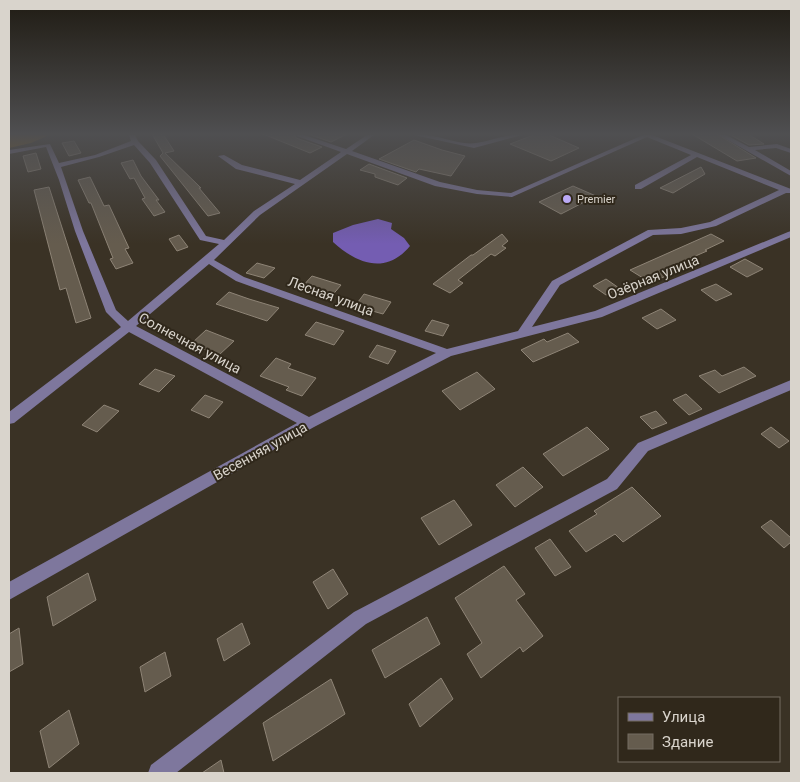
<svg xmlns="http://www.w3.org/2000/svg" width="800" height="782" viewBox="0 0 800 782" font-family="Roboto,sans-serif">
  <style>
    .forest { fill: #885e0b }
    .water { fill: #745db2 }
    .building { fill: #655c4e; stroke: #8e8476 }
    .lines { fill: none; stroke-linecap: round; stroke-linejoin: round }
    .minor { fill: #7e779d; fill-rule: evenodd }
    .poi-dot { fill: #bbaaf6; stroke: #30281b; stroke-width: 2 }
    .labels { text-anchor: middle; stroke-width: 4; stroke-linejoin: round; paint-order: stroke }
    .far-poi-label { font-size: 11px; fill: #d9d4cc; stroke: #30281b; text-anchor: start }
    .street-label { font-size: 14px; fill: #d9d4cc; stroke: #30281b }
  </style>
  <rect width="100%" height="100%" fill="#3a3225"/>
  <path class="forest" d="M9,135H49L31,143L9,148Z"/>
  <path class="water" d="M378,219L392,223L391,229L404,238L410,246C386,275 357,264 333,242V233L353,225Z"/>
  <path class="building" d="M152,134H163L174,151L165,153L201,188H199L220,213L208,216L160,156L163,153Z
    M263,134H294L296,138L322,147L310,153Z
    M308,134H347L331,142Z
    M536,134H547L579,148L551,161L510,144Z
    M692,134H717L756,158L737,161Z
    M729,134H748L764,144L749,145Z
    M414,140L442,150L465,156L451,176L419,169L416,172L379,159Z
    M74,141L81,153L69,156L62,143Z
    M36,153L41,169L28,172L23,156Z
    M133,160L141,176L159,200H156L165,212L154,216L142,199L145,198L134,178L130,179L121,163Z
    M369,164L407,178L398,185L375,177V174L360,170Z
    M701,167L705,174L673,193L660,188Z
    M90,177L104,206L109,205L129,248L125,249L133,263L116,269L110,259L113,258L91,203H89L78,180Z
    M573,186L596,196L561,214L539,202Z
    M49,187L91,318L76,323L66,288L60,290L34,190Z
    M502,234L508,241L502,246L506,248L495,256L491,254L458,280L463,283L450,293L433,284L471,255H473Z
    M711,234L724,241L705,250L707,251L663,270L670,274L651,283L630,270Z
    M179,235L188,247L177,251L169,239Z
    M745,259L763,269L747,277L730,267Z
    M257,263L275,268L264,278L246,273Z
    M312,276L341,285L330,298L300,289Z
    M606,279L619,288L606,295L593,286Z
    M716,284L732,294L716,301L701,290Z
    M229,292L249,299L279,308L267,321L216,304Z
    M364,294L391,302L383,314L355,306Z
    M661,309L676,320L657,329L642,318Z
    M432,320L449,325L443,336L425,331Z
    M316,322L344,331L334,345L305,335Z
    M206,330L234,341L219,355L191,344Z
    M568,333L579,342L533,362L521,350L544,339L547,342Z
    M377,345L396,351L388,364L369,357Z
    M276,358L291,364L288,368L316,378L302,396L286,390L289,387L260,376Z
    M744,367L756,376L719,393L699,376L715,370L722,376Z
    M155,369L175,376L159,392L139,384Z
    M477,372L495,389L460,410L442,391Z
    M686,394L702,409L689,415L673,400Z
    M205,395L223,402L209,418L191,410Z
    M104,405L119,411L97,432L82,425Z
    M656,411L667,423L652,429L640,417Z
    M587,427L609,449L563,476L543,454Z
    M771,427L789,441L779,448L761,434Z
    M523,467L543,487L515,507L496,485Z
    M632,487L661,516L623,542L615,534L586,552L569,531L597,514L594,511Z
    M454,500L472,525L439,545L421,518Z
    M771,520L791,538V542L784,548L761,527Z
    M550,539L571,567L555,576L535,548Z
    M504,566L525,594L516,600L543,636L523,652L520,647L481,678L467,654L482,643L455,598Z
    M333,569L348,594L328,609L313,582Z
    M88,573L96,600L53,626L47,597Z
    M427,617L440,644L385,678L372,650Z
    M242,623L250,644L224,661L217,639Z
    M19,628L23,664L9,672V634Z
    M165,652L171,676L145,692L140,667Z
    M441,678L453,699L420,727L409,704Z
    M331,679L345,714L273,761L263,723Z
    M69,710L79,744L49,768L40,731Z
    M221,760L224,773H202Z"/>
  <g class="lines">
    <path class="minor" d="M129,135H135L138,141L156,160L206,236L224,240L254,211L295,184L236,169L218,156L224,155L242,165L300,180L341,152L297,136L296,135H304L346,149L367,135H374L352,151L440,182L477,190L511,193L643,135H652L791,189V193H786L716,226L681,234L653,235L560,285L532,327L595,311L788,232L791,231V237L602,317L451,356L314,427L9,600V582L297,423L129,332L14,423L9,424V412L121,327L106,312L75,231L59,180L46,147L9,154V150L50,144L59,163L95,155L131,141ZM647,137L691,155L635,185V189H641L697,157L779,190L710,222L681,228L648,230L552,281L518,331L447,349L244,277L214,260L260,215L347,154L435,186L477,194L512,197ZM134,145L150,163L200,240L219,244L128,321L116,310L83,231L61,167L99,157ZM209,264L236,281L436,353L309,417L136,326Z
      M414,135C434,132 457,146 476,143C491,141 507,133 522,135L474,148Z
      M719,135H726L749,147L777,144L791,149V153L776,148L755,150L791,171V176Z
      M791,380V390L648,451L617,489L366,624L176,773H148L151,765L354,612L607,479L638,443Z"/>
  </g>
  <linearGradient id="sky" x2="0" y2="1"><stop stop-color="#201c14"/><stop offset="0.55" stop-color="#4f4f51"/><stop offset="1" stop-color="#4f4f51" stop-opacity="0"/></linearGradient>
  <rect width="800" height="244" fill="url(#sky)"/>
  <circle class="poi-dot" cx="567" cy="199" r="5"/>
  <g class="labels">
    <g class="far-poi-label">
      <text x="577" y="203">Premier</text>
    </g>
    <g class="street-label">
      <text transform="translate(653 277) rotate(-22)" y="5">Озёрная улица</text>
      <text transform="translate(331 296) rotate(20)" y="5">Лесная улица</text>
      <text transform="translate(190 343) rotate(28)" y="5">Солнечная улица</text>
      <text transform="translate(260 451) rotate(-29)" y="5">Весенняя улица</text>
    </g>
  </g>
  <rect width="800" height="782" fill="none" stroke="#d9d4cc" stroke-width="20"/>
  <rect x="618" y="697" width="162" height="65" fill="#30281b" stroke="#746d62"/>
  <rect x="628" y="713" width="25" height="8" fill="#7e779d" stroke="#746d62"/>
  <text x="662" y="722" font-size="15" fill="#d9d4cc">Улица</text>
  <rect x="628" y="734" width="25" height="15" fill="#655c4e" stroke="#746d62"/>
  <text x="662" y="747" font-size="15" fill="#d9d4cc">Здание</text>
</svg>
